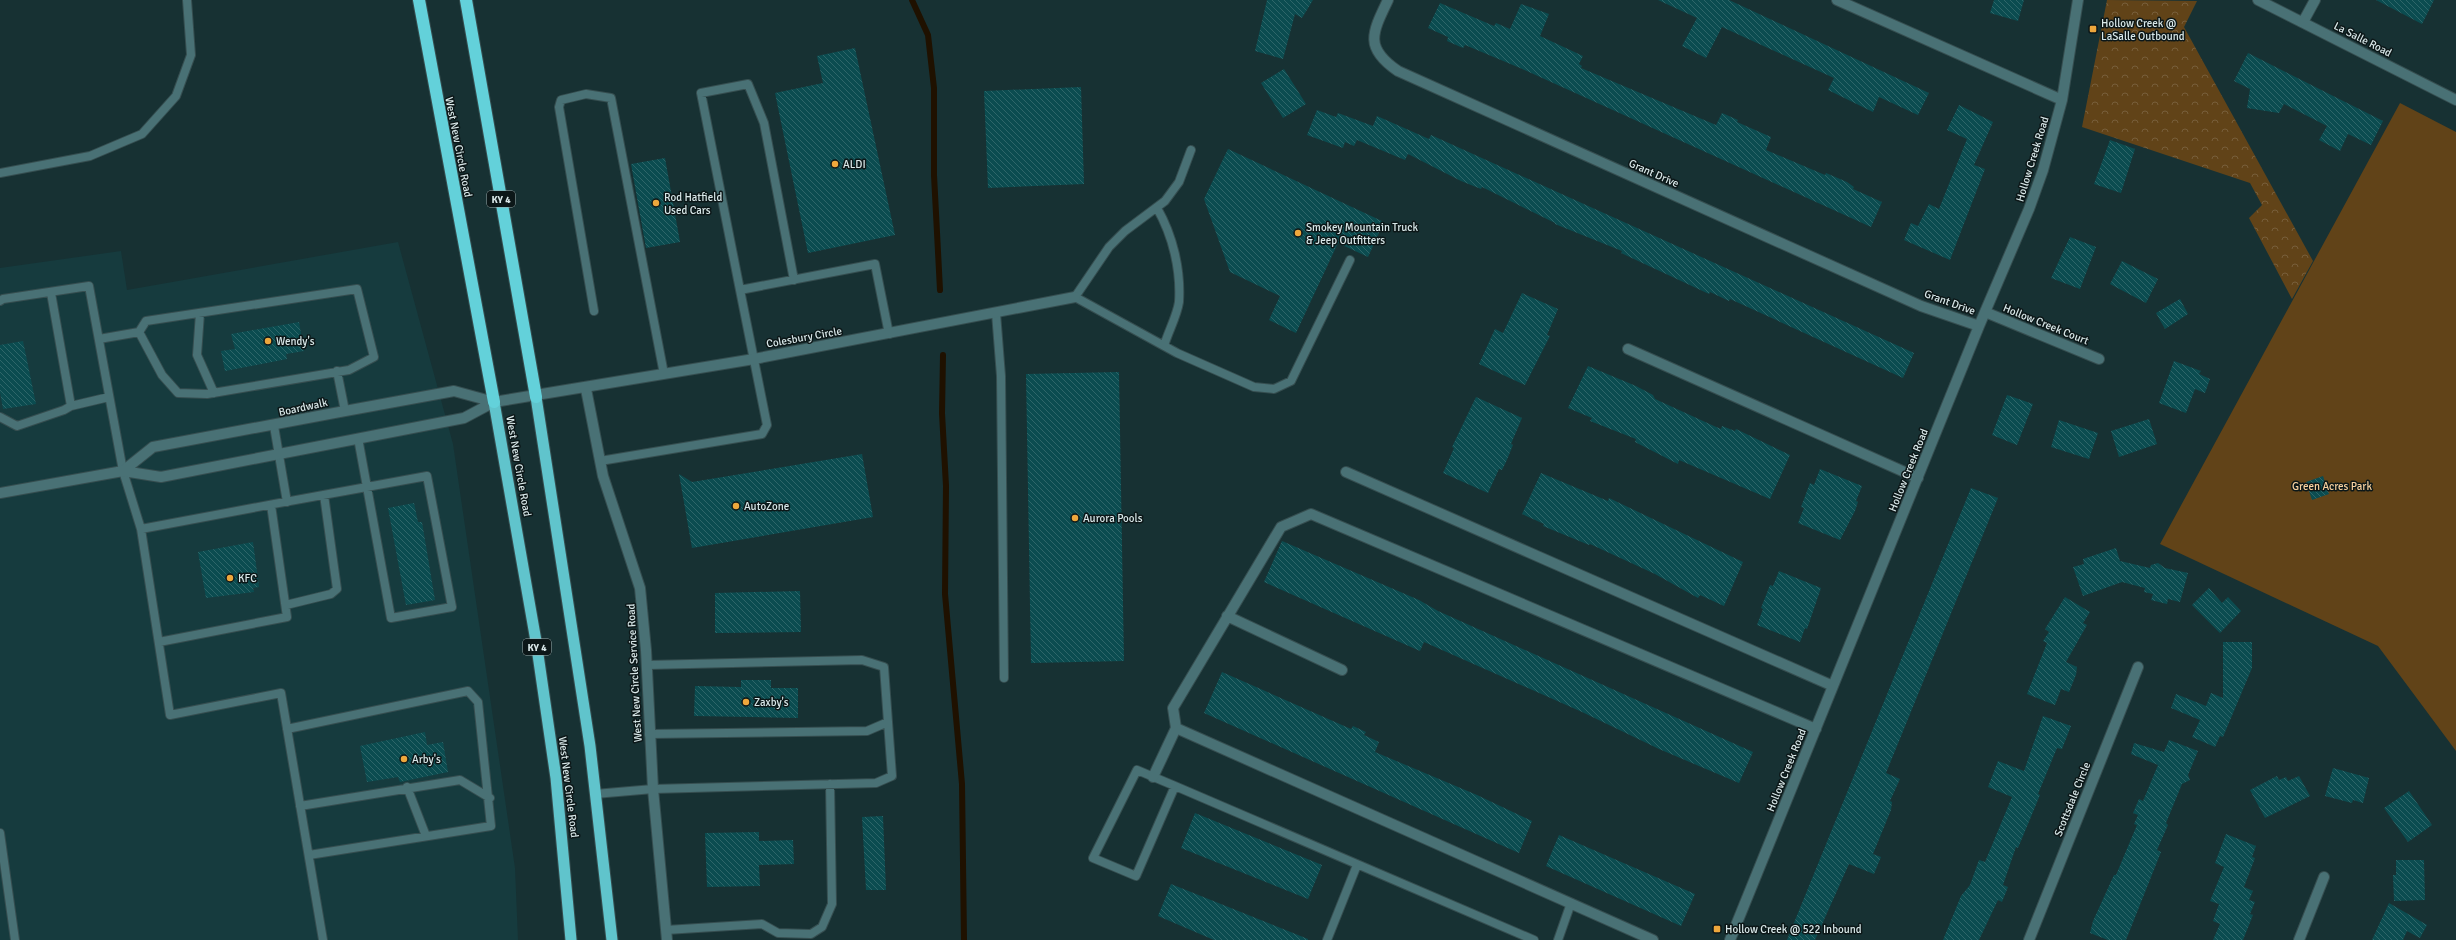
<svg xmlns="http://www.w3.org/2000/svg" width="2456" height="940" viewBox="0 0 2456 940" font-family="Signika,sans-serif">
  <style>
    .built { fill: #163b3e }
    .forest { fill: url(#forest-crowns) }
    .park { fill: #614318 }
    .lines { fill: none; stroke-linecap: round; stroke-linejoin: round }
    .stream { stroke: #1f1100; stroke-width: 6 }
    .building { fill: url(#building-back-hatch) }
    .service-casing { stroke: #364e50; stroke-width: 10 }
    .minor-casing { stroke: #364e50; stroke-width: 12 }
    .trunk-casing { stroke: #364e50; stroke-width: 13 }
    .motorway-casing { stroke: #364e50; stroke-width: 14 }
    .service { stroke: #497175; stroke-width: 8 }
    .minor { stroke: #497175; stroke-width: 10 }
    .trunk { stroke: #60c4cc; stroke-width: 11 }
    .motorway { stroke: #63d1da; stroke-width: 12 }
    .poi-dot { fill: #eea73c; stroke: #0c1718; stroke-width: 1.5 }
    .labels { text-anchor: middle; stroke-width: 3; stroke-linejoin: round; paint-order: stroke }
    .shield { fill: #0c1718; stroke: #9ca9aa; stroke-width: 1 }
    .shield-label { font-size: 10px; font-weight: bold; fill: #d9e8e9 }
    .poi-label { font-size: 11px; fill: #d9e8e9; stroke: #0c1718; text-anchor: start }
    .street-label { font-size: 11px; fill: #d9e8e9; stroke: #0c1718 }
    .park-label { font-size: 11px; fill: #f9d2a0; stroke: #0c1718 }
  </style>
  <defs>
    <pattern id="forest-crowns" width="20" height="18" patternUnits="userSpaceOnUse"><rect width="20" height="18" fill="#614318"/><path d="M2 6a3 3 0 1 1 6 0M12 15a3 3 0 1 1 6 0" fill="none" stroke="#775e3a"/></pattern>
    <pattern id="building-back-hatch" width="6" height="6" patternUnits="userSpaceOnUse"><rect width="6" height="6" fill="#0b4c50"/><path d="M-1 5l2 2M0 0l6 6M5-1l2 2" fill="none" stroke="#2e6669"/></pattern>
  </defs>
  <rect width="100%" height="100%" fill="#173133"/>
  <path class="built" d="M398,242L453,444L515,868L518,940H0V268L121,251L127,290Z"/>
  <path class="forest" d="M2107,0L2197,1L2184,27L2313,261L2292,299L2249,218L2262,205L2250,183L2082,127Z"/>
  <path class="park" d="M2400,103L2456,132V751L2378,646L2160,544Z"/>
  <g class="lines">
    <path class="stream" d="M912,0L928,35L934,88V175L940,290
      M943,355L942,413L946,486L945,594L962,784L964,940"/>
  </g>
  <path class="building" d="M1267,0H1313L1302,18L1295,14L1283,59L1255,51Z
    M1658,0H1729L1929,93L1918,115L1879,97L1873,112L1828,90L1834,78L1722,27L1706,58L1682,46L1697,18Z
    M1994,0H2024L2018,21L1990,13Z
    M2376,0H2434L2422,24Z
    M1440,3L1494,26L1496,23L1510,29L1521,4L1549,14L1540,36L1583,56L1579,64L1582,66L1581,68L1716,125L1722,113L1738,120L1737,122L1771,137L1766,150L1825,175L1826,173L1847,182L1854,187L1853,189L1882,202L1871,227L1520,68L1465,45L1463,48L1447,41L1448,37L1428,28Z
    M855,48L895,235L808,253L775,93L823,83L817,56Z
    M2248,53L2383,121L2371,145L2348,134L2340,151L2319,140L2327,126L2284,104L2279,113L2247,108L2250,89L2234,81Z
    M1284,69L1306,104L1283,118L1261,83Z
    M1081,87L1084,184L988,188L984,91Z
    M1959,105L1993,122L1974,165L1985,169L1950,260L1904,240L1911,223L1918,226L1929,204L1939,209L1967,139L1947,130Z
    M1317,110L1336,117L1338,113L1373,126L1377,116L1429,139L1431,135L1914,353L1903,378L1730,299L1729,301L1710,292L1709,294L1621,253L1622,251L1555,224V223L1482,187L1481,189L1461,181L1408,154L1405,160L1357,140L1354,146L1345,142L1343,148L1307,135Z
    M2110,140L2135,149L2121,193L2094,184Z
    M1228,149L1384,222L1368,257L1338,243L1296,333L1269,320L1280,296L1230,272L1204,199Z
    M665,158L680,242L646,248L631,164Z
    M2070,237L2096,247L2080,289L2051,278Z
    M2122,261L2158,279L2146,303L2110,284Z
    M1522,293L1558,309L1547,335L1550,336L1525,385L1479,364L1495,329L1503,333Z
    M2180,299L2188,314L2165,329L2156,313Z
    M299,322L304,351L286,354L287,359L225,371L221,351L235,349L231,334Z
    M23,341L36,404L3,409L0,392V345Z
    M2174,361L2201,371L2199,374L2210,379L2205,393L2195,389L2186,413L2159,403Z
    M1588,366L1636,386L1653,395L1655,399L1714,426L1721,429L1722,426L1735,431L1736,429L1790,455L1770,499L1679,460L1678,464L1635,442L1636,439L1590,421L1592,418L1568,408Z
    M1119,372L1124,661L1031,663L1026,374Z
    M2007,395L2033,404L2017,445L1992,435Z
    M1476,397L1522,418L1511,444L1513,445L1506,462L1502,470L1499,469L1488,493L1443,473L1454,448L1452,447Z
    M2149,419L2157,444L2119,457L2111,431Z
    M2059,420L2098,433L2089,459L2051,447Z
    M862,454L873,517L692,548L679,474L692,482Z
    M1820,469L1862,486L1856,501L1858,502L1855,511L1840,540L1798,523L1804,508L1801,507L1810,483L1814,485Z
    M1541,473L1608,501L1609,498L1743,562L1724,606L1700,595L1698,598L1655,574L1590,544L1589,545L1543,526L1544,524L1522,514Z
    M2323,476L2329,494L2312,500L2306,482Z
    M1971,488L1998,498L1886,773L1900,779L1890,801L1892,802L1891,810L1873,854L1881,857L1874,874L1849,864L1815,940H1787Z
    M414,503L418,522H422L435,600L406,605L388,508Z
    M1282,541L1419,600L1438,611L1753,752L1739,783L1659,749L1582,712L1424,642L1420,651L1264,582Z
    M253,542L259,587L253,588L254,592L206,598L198,552Z
    M2116,548L2120,561L2150,568L2151,565L2158,563L2165,568L2188,573L2180,602L2168,599L2167,604L2151,600L2153,594L2144,592L2145,588L2122,582L2083,596L2073,567L2084,564L2083,559Z
    M1779,571L1821,588L1807,629L1805,628L1800,642L1757,625L1763,609L1761,608L1770,585L1773,586Z
    M2209,588L2222,603L2228,597L2241,611L2220,633L2192,605Z
    M800,591L801,632L715,633V593Z
    M2065,597L2090,612L2083,623L2087,625L2066,662L2077,667L2076,675L2069,692L2061,689L2055,705L2027,694L2047,643L2043,641L2049,632L2045,629Z
    M2223,642H2252V668L2223,737L2220,736L2215,747L2192,737L2200,720L2171,708L2176,694L2206,706L2211,693L2223,698Z
    M1222,672L1351,729L1353,726L1366,732L1364,735L1379,742L1375,752L1477,795L1532,821L1519,853L1204,713Z
    M741,680H771V688H798V718L694,716L695,686L741,687Z
    M2043,716L2071,726L2062,749L2057,748L2038,794L2040,795L2018,848L2016,847L2003,885L2008,887L2002,902L1998,900L1979,940H1943L1961,896L1970,885L1979,860L1985,862L2012,797L1988,787L1998,761L2024,771Z
    M425,732L427,745L443,742L448,772L400,782L398,777L367,782L360,746Z
    M2169,740L2198,751L2188,775L2190,780L2182,784L2166,823L2168,825L2157,850L2161,852L2126,940H2108L2090,933L2093,921L2114,875H2116L2137,825L2134,824L2138,815L2133,813L2139,799L2143,801L2158,765L2131,754L2134,743L2164,752Z
    M2333,768L2369,778L2363,803L2353,800L2352,803L2325,796Z
    M2277,776L2279,780L2286,777L2288,781L2299,776L2310,796L2265,818L2250,790Z
    M2409,791L2432,825L2408,842L2384,808Z
    M1195,813L1322,865L1308,899L1181,848Z
    M883,816L886,890H866L862,817Z
    M759,832V841L793,840L794,864L759,865L760,886L707,887L705,833Z
    M2226,834L2256,846L2252,857L2255,858L2244,887L2253,891L2249,900L2255,902L2250,914L2253,915L2243,940H2213L2220,924L2213,921L2219,904L2210,901L2224,867L2215,863Z
    M1559,835L1695,894L1681,926L1546,866Z
    M2396,860H2424L2425,900L2394,901L2393,875H2396Z
    M1171,884L1308,939V940H1214L1158,916Z
    M2389,903L2427,925L2420,938L2407,931L2403,940H2372Z"/>
  <g class="lines">
    <defs>
      <path id="service" d="M1191,150L1179,182L1165,201L1125,231L1109,247L1075,297L1177,353L1254,387L1274,389L1291,381L1350,260
        M0,173L90,156L142,134L176,96L191,55L187,0
        M1157,208C1173,236 1181,270 1179,302C1177,316 1168,332 1164,346
        M740,290L701,93L748,84L764,123L794,280
        M51,293L71,406
        M0,301L3,299L89,286L123,471L141,529L170,715L281,693L323,940
        M594,311L559,107L561,100L586,94L611,98L664,374
        M200,313L197,355L214,393
        M996,313L1001,376L1004,678
        M99,339L139,332L146,321L357,289L374,357L349,370L207,394L178,393L162,375L139,332
        M337,371L345,411
        M0,417L17,426L64,410L71,406L109,397
        M274,426L287,502
        M600,461L762,434L767,425L740,290L875,264L889,334
        M141,529C236,511 332,493 427,476L452,607L391,618L358,438
        M286,605L331,594L337,589L324,495
        M159,642L287,617L271,505
        M647,665L862,660L884,667L888,722L867,731L649,734
        M287,729L468,691L478,702L491,826L309,855
        M1175,786L1136,876L1093,858L1137,770L1175,786L1534,940
        M407,787L426,836
        M595,794L653,789L876,783L892,776L888,722
        M300,806L460,780L490,798
        M0,833L15,940
        M666,930L762,924L778,933L811,934L822,927L832,904L830,784
        M1327,940L1357,865
        M1558,940L1571,903"/>
      <path id="minor" d="M1388,0C1372,33 1364,48 1398,71L1921,306L1979,326
        M1837,0L2062,100
        M2258,0L2456,100
        M2303,22L2315,0
        M1985,312L2099,359
        M1628,349L1918,478
        M586,389L603,476L640,588L646,650L653,789L667,940
        M123,471L153,447L345,411L454,391L494,402
        M1346,472L1833,686
        M0,493L123,471L161,477L464,418L494,402L754,359L1075,297
        M1227,616L1342,670
        M1153,777L1176,728
        M1653,940L1176,728L1173,708L1281,527L1311,514L1816,729
        M1730,940L1979,326L2029,209L2043,170L2062,100L2078,0
        M2029,940L2138,667
        M2299,940L2324,877"/>
      <path id="trunk" d="M536,397L590,746L612,940
        M494,402L536,641L556,778L571,940"/>
      <path id="motorway" d="M419,0L494,402
        M466,0L536,397"/>
    </defs>
    <use href="#service" class="service-casing"/>
    <use href="#minor" class="minor-casing"/>
    <use href="#trunk" class="trunk-casing"/>
    <use href="#motorway" class="motorway-casing"/>
    <use href="#service" class="service"/>
    <use href="#minor" class="minor"/>
    <use href="#trunk" class="trunk"/>
    <use href="#motorway" class="motorway"/>
  </g>
  <g class="poi-dot">
    <rect x="2089" y="25" width="8" height="8" rx="2"/>
    <circle cx="835" cy="164" r="4"/>
    <circle cx="656" cy="203" r="4"/>
    <circle cx="1298" cy="233" r="4"/>
    <circle cx="268" cy="341" r="4"/>
    <circle cx="736" cy="506" r="4"/>
    <circle cx="1075" cy="518" r="4"/>
    <circle cx="230" cy="578" r="4"/>
    <circle cx="746" cy="702" r="4"/>
    <circle cx="404" cy="759" r="4"/>
    <rect x="1713" y="925" width="8" height="8" rx="2"/>
  </g>
  <g class="labels">
    <g class="shield">
      <rect x="487" y="191" width="28" height="16" rx="3"/>
      <rect x="523" y="639" width="28" height="16" rx="3"/>
    </g>
    <g class="shield-label">
      <text x="501" y="203">KY 4</text>
      <text x="537" y="651">KY 4</text>
    </g>
    <g class="poi-label">
      <text x="2101" y="27">Hollow Creek @<tspan x="2101" dy="13">LaSalle Outbound</tspan></text>
      <text x="843" y="168">ALDI</text>
      <text x="664" y="201">Rod Hatfield<tspan x="664" dy="13">Used Cars</tspan></text>
      <text x="1306" y="231">Smokey Mountain Truck<tspan x="1306" dy="13">&amp; Jeep Outfitters</tspan></text>
      <text x="276" y="345">Wendy's</text>
      <text x="744" y="510">AutoZone</text>
      <text x="1083" y="522">Aurora Pools</text>
      <text x="238" y="582">KFC</text>
      <text x="754" y="706">Zaxby's</text>
      <text x="412" y="763">Arby's</text>
      <text x="1725" y="933">Hollow Creek @ 522 Inbound</text>
    </g>
    <g class="street-label">
      <text transform="translate(2363 39) rotate(27)" y="4">La Salle Road</text>
      <text transform="translate(459 147) rotate(79)" y="4">West New Circle Road</text>
      <text transform="translate(2032 159) rotate(-73)" y="4">Hollow Creek Road</text>
      <text transform="translate(1654 173) rotate(24)" y="4">Grant Drive</text>
      <text transform="translate(1950 302) rotate(20)" y="4">Grant Drive</text>
      <text transform="translate(2046 324) rotate(22)" y="4">Hollow Creek Court</text>
      <text transform="translate(804 337) rotate(-10)" y="4">Colesbury Circle</text>
      <text transform="translate(303 407) rotate(-12)" y="4">Boardwalk</text>
      <text transform="translate(519 466) rotate(80)" y="4">West New Circle Road</text>
      <text transform="translate(1908 470) rotate(-68)" y="4">Hollow Creek Road</text>
      <text transform="translate(634 673) rotate(-93)" y="4">West New Circle Service Road</text>
      <text transform="translate(1786 770) rotate(-68)" y="4">Hollow Creek Road</text>
      <text transform="translate(569 787) rotate(83)" y="4">West New Circle Road</text>
      <text transform="translate(2072 799) rotate(-68)" y="4">Scottsdale Circle</text>
    </g>
    <g class="park-label">
      <text x="2332" y="490">Green Acres Park</text>
    </g>
  </g>
</svg>
